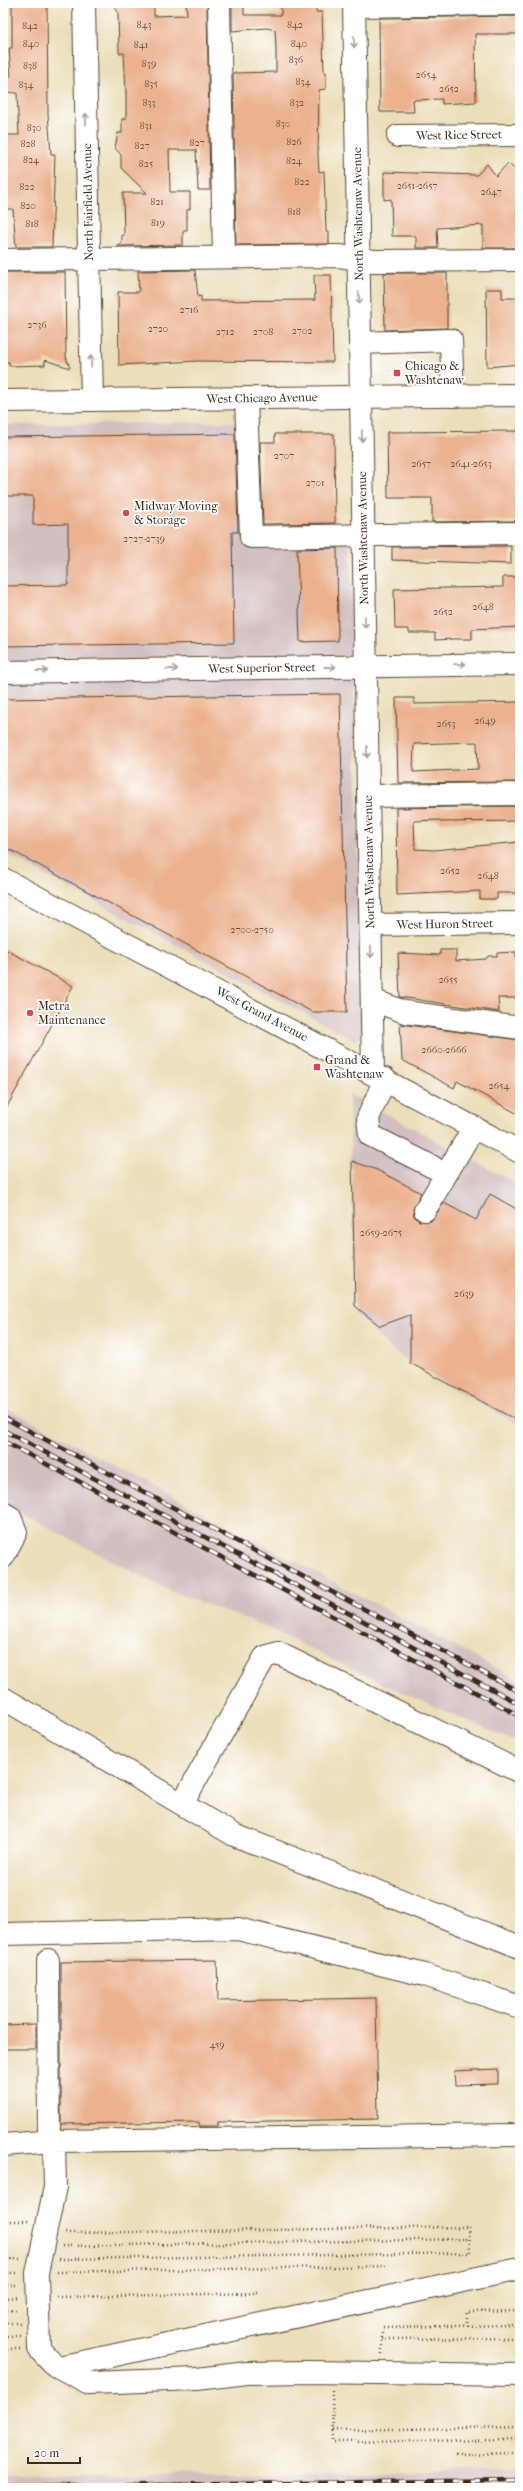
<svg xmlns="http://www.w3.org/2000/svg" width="523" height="2491" viewBox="0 0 523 2491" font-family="'IM FELL French Canon',serif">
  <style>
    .industrial { fill: #d2bfc0 }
    .building { fill: #ebb290; fill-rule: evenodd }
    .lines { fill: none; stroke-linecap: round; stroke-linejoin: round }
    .minor-casing { stroke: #554535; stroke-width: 24 }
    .major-casing { stroke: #554535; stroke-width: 24 }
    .path { stroke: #554535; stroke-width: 2.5; stroke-dasharray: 1 3; stroke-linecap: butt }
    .minor { stroke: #fff; stroke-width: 22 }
    .major { stroke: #fff; stroke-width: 22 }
    .rail-casing { stroke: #3b2a1e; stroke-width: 4.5 }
    .rail { stroke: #fff; stroke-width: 3; stroke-dasharray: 9; stroke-linecap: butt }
    .oneway { stroke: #a79f9a }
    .poi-dot { fill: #d1495b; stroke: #fff; stroke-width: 1.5 }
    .labels { text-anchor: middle; stroke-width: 3.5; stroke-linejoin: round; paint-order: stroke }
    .number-label { font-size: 10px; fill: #674c3a }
    .street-label { font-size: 12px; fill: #3b2a1e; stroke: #fff }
    .poi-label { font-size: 12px; fill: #3b2a1e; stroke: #fff; text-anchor: start }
  </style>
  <rect width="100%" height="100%" fill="#fff"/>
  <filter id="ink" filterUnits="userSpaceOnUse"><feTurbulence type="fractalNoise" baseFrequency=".025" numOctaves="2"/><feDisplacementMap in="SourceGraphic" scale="8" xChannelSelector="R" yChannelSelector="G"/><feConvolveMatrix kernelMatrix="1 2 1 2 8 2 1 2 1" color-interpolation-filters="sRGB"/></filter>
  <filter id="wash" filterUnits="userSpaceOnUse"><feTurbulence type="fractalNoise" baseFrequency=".012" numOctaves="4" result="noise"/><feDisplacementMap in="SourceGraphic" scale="16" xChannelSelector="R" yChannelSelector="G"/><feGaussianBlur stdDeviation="0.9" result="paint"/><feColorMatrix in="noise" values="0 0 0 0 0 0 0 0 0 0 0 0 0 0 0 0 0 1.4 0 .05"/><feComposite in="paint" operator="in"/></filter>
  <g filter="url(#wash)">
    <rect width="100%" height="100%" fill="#ebdeba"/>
    <path class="industrial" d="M247,422L251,537L350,536L364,1032L356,1041L3,852V425Z
      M349,1094L520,1185V1426L410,1363L391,1349L356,1314Z
      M3,1406L520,1681V1744L370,1678L266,1627L168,1590L3,1504Z
      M520,2470V2488H3V2477Z"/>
    <g id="blocks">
      <path class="building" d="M12,3H47L48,114L51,154H55L52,247H16L13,209H3L6,135H19L17,93L3,92V76H11L9,48H12Z
        M112,3H154V16L187,15L186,3H207L210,190H198L196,150H169L170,192H190V209L187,210V230H183V245L118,246L122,243V235H124L123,193H147L121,168V155L115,148L118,133H122V119H126V92L124,53H119L118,12Z
        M232,3H244V15H281V3H316V12H322L324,72H326V89L319,90L318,155L319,172L324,171L326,232H329V244L236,245L233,73L276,72V47L275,30L267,28L232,31Z
        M520,16V34H475L476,102L442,104V99L413,100L414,112H380L379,18Z
        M508,163L513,168H520V190L518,191L520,248H483V225L437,228L438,248H416V236H392L391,199L384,200V172L477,175L487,164L496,176Z
        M195,270L198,297L201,296V301L315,300L314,275H331L333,362L197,361L119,365L118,292H139L138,271Z
        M3,272H65L66,357L70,368L45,360V365L9,366V362H3Z
        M384,273H447V328L385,330Z
        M486,289H502V298H520V364L487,367Z
        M520,431V521L432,522V498H388L387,432Z
        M235,434L238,532H232L234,643L3,646V586L68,585V524L33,525V496H3V437Z
        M275,434H334L335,523L263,524L260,442H275Z
        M511,546V564L392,560V547Z
        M337,548L338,641L300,642L297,549Z
        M503,577H520V627L472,629V639H453L435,640V633H409V629H395L394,589L503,587Z
        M340,694L347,1012H312L3,846V699Z
        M396,698H414V704L520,702V782L398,783ZM477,742L478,769L413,772L414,744Z
        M520,806V821L440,822V820L414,821L415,849L434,850L520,842V893H497V899H480V891L397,895L396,808Z
        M3,948L73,986L3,1114Z
        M440,950H456V961L486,959L488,956H497V953L516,952V958H520V998H498L499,1012L400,997L398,953L440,955Z
        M400,1024L520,1040V1115L457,1081L454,1088L402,1060Z
        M352,1161L377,1170L421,1193L413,1209L414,1216L419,1221H431L444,1203L476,1220L490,1194L520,1211V1422L410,1363V1315L380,1326L355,1306Z
        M217,1960L218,2001L376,1998L378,2119L218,2122V2126H199V2122L61,2124V1962Z
        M36,2024V2049H3V2025Z
        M498,2069V2084L455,2085L454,2071Z"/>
    </g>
  </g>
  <g filter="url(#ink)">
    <use href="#blocks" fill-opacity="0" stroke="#554535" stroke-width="1"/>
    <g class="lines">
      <defs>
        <path id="minor" d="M84,3L92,400
          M219,3L224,257
          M354,3L373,1073
          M354,6L520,4
          M398,136L520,135
          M3,260L339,256L374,261L520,260
          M360,343L451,340L453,396
          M246,398L251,537L520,533
          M3,672L520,664
          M368,796L520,794
          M371,925L520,923
          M372,1000L405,1012L520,1028
          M385,1079L368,1118L370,1135L433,1167
          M425,1210L474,1127
          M3,1513L10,1517L16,1532L3,1557
          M3,1698L234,1835L520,1947
          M182,1804L265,1657L278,1653L520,1772
          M3,1934L238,1929L425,1975L520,2007
          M48,1960L49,2141
          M54,2141L55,2187L37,2273L39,2349L53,2364L89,2383L197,2379L247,2373L307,2372L520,2375
          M3,2145L54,2141L520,2135
          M59,2367L520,2269"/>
        <path id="major" d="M3,401L520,395
          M3,879L520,1152"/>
      </defs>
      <use href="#minor" class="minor-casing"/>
      <use href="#major" class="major-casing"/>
      <path class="path" d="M3,2221H28
        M62,2246L469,2239
        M59,2259L470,2253L469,2227L65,2233
        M3,2260L20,2259
        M57,2272L388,2266
        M3,2273H18
        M3,2285H19
        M57,2297L259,2293
        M3,2298L18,2297
        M3,2310H18
        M3,2323H20
        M467,2326V2312L520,2311
        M3,2336H20
        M382,2339L520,2338
        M3,2349H20
        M382,2354V2327L520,2325
        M332,2391L333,2442L520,2440
        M333,2430L520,2427
        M455,2454L520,2453"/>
      <use href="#minor" class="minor"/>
      <use href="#major" class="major"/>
      <defs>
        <path id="rail" d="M3,1417L520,1692
          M3,1430L520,1704
          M3,1441L520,1716
          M3,2487L520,2480"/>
      </defs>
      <use href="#rail" class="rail-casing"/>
      <use href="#rail" class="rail"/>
    </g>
    <defs><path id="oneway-shaft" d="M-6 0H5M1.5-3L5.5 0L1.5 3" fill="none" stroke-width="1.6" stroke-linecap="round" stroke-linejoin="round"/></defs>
    <g class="oneway">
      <use href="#oneway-shaft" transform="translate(354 42) rotate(89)"/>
      <use href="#oneway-shaft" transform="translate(86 119) rotate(-91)"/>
      <use href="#oneway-shaft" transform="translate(359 298) rotate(89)"/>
      <use href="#oneway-shaft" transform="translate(91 361) rotate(-91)"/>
      <use href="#oneway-shaft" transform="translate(362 436) rotate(89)"/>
      <use href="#oneway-shaft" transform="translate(365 622) rotate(89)"/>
      <use href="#oneway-shaft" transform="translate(460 664) rotate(-1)"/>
      <use href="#oneway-shaft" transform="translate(330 667) rotate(-1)"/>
      <use href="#oneway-shaft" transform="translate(172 669) rotate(-1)"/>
      <use href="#oneway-shaft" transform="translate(42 671) rotate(-1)"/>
      <use href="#oneway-shaft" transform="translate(367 752) rotate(89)"/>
      <use href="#oneway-shaft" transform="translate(371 952) rotate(89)"/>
    </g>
  </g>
  <g class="poi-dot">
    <rect x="393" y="369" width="8" height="8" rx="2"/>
    <circle cx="126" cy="513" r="4"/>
    <circle cx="30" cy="1013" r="4"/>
    <rect x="313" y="1063" width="8" height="8" rx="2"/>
  </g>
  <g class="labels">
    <g class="number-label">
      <text x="144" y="28">843</text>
      <text x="295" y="28">842</text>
      <text x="30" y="29">842</text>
      <text x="31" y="47">840</text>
      <text x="299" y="47">840</text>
      <text x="141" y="48">841</text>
      <text x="296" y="63">836</text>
      <text x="149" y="67">839</text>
      <text x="30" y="69">838</text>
      <text x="426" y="78">2654</text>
      <text x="303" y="85">834</text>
      <text x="151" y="87">835</text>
      <text x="26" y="88">834</text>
      <text x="449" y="92">2652</text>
      <text x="149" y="106">833</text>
      <text x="297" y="106">832</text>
      <text x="283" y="127">830</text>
      <text x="146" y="129">831</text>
      <text x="34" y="131">830</text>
      <text x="294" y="145">826</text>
      <text x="197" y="146">827</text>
      <text x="28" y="147">828</text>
      <text x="142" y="149">827</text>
      <text x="31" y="163">824</text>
      <text x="294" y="164">824</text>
      <text x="146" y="167">825</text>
      <text x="302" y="185">822</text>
      <text x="417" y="189">2651-2657</text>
      <text x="27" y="190">822</text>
      <text x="491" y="195">2647</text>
      <text x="157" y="205">821</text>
      <text x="28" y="209">820</text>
      <text x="294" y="215">818</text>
      <text x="158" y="226">819</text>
      <text x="32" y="227">818</text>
      <text x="189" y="313">2716</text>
      <text x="37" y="328">2736</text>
      <text x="158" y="332">2720</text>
      <text x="302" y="334">2702</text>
      <text x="225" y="335">2712</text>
      <text x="263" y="335">2708</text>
      <text x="284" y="459">2707</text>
      <text x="421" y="467">2657</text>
      <text x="471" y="467">2641-2653</text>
      <text x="315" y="486">2701</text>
      <text x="144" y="542">2727-2739</text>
      <text x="483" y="610">2648</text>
      <text x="443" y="615">2652</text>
      <text x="485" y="724">2649</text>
      <text x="446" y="727">2653</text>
      <text x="450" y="874">2652</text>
      <text x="488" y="879">2648</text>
      <text x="252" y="933">2700-2750</text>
      <text x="448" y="983">2655</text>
      <text x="444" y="1053">2660-2666</text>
      <text x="499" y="1089">2654</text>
      <text x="381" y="1236">2659-2675</text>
      <text x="464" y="1297">2639</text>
      <text x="217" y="2048">459</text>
    </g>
    <g class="street-label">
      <text transform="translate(459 135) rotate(-1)" y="4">West Rice Street</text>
      <text transform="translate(88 202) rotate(-91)" y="4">North Fairfield Avenue</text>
      <text transform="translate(358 214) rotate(-91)" y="4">North Washtenaw Avenue</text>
      <text transform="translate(262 398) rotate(-1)" y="4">West Chicago Avenue</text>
      <text transform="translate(363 538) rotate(-91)" y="4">North Washtenaw Avenue</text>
      <text transform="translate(262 668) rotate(-1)" y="4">West Superior Street</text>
      <text transform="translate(369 862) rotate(-91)" y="4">North Washtenaw Avenue</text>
      <text transform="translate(445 924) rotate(-1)" y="4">West Huron Street</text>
      <text transform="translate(262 1014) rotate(28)" y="4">West Grand Avenue</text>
    </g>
    <g class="poi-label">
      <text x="405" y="370">Chicago &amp;<tspan x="405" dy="14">Washtenaw</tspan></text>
      <text x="134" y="510">Midway Moving<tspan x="134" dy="14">&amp; Storage</tspan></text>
      <text x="38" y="1010">Metra<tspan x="38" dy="14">Maintenance</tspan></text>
      <text x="325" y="1064">Grand &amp;<tspan x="325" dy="14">Washtenaw</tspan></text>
    </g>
  </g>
  <rect width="523" height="2491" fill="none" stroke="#fff" stroke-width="16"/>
  <path d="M28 2457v6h52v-6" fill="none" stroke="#3b2a1e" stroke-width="2"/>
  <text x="34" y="2457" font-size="12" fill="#3b2a1e" stroke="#ffffff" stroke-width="3" paint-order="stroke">20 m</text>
</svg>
